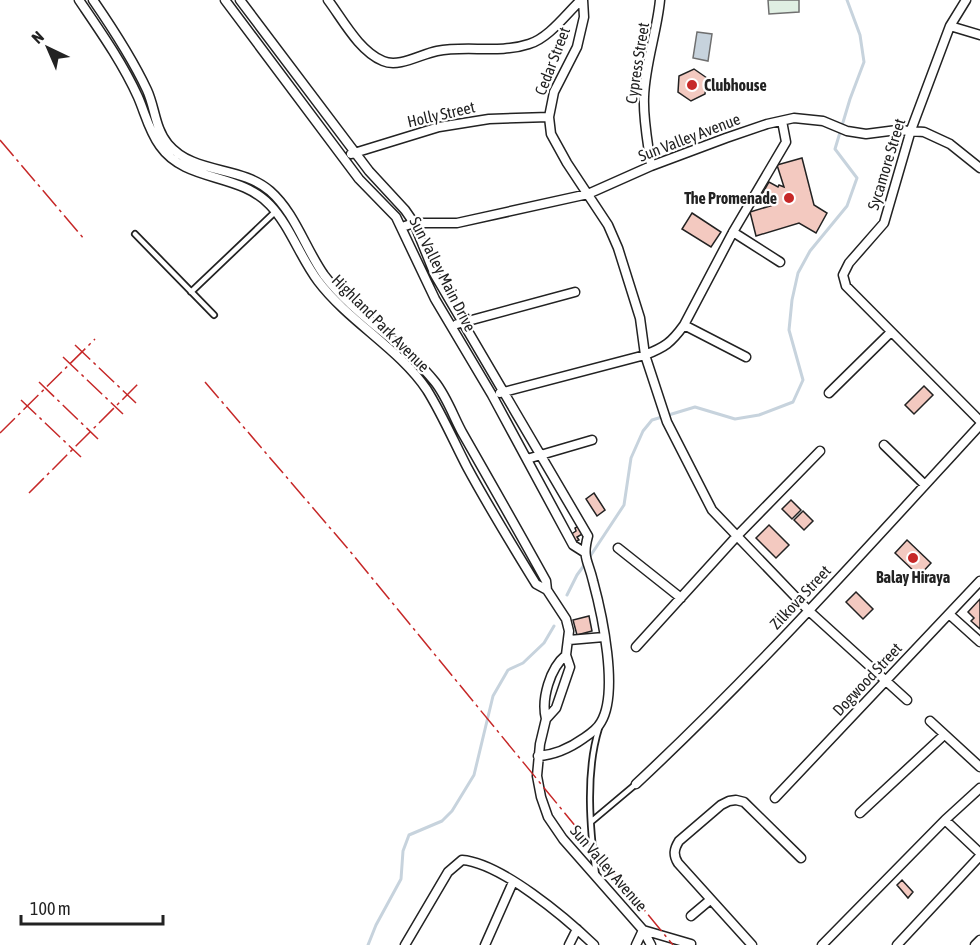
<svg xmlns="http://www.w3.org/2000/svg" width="980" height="945" viewBox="0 0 980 945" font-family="'Asap Condensed',sans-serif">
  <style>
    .green { fill: #e0efe3; stroke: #6f6f6f; stroke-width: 1.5 }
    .water { fill: #c7d3dd; stroke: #6f6f6f; stroke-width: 1.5 }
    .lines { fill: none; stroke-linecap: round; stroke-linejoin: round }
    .stream { stroke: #c7d3dd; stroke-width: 3 }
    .building { fill: #f3c9c0; stroke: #222; stroke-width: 1.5 }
    .lane-casing { stroke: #222; stroke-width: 8 }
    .street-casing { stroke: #222; stroke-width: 11 }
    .lane { stroke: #fff; stroke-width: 4.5 }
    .street { stroke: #fff; stroke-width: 8 }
    .power { stroke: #c62828; stroke-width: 1.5; stroke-dasharray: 21 4.5 3 4.5; stroke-linecap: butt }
    .poi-dot { fill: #c62828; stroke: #fff; stroke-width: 2 }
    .labels { text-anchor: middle; stroke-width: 4.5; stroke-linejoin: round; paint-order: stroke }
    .street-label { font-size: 16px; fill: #222; stroke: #fff }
    .poi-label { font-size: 16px; font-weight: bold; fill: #222; stroke: #fff; text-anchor: start }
  </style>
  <rect width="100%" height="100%" fill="#fff"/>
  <path class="green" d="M768,0H799V12L769,14Z"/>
  <path class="water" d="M697,32L712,34L708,61L693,58Z"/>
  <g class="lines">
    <path class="stream" d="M589,558L624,505L631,458L643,431L652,420L695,407L735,419L759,415L793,402L803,380L789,330L792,300L798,273L810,251L847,206L857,178L835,149L850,99L864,62L860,35L847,0
      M567,595L577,575L585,564
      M368,945L376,925L401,879L403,851L409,835L442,821L452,811L474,775L493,696L508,670L523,663L544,643L554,626"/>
  </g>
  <path class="building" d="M694,69L707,78L705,94L691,101L678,92L679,76Z
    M802,158L814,205L827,213L816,233L799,223L756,236L750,212L770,206L768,205L770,201L761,196L769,182L778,187L779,185L784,187L777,165Z
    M692,213L721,232L711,247L682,229Z
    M924,386L933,395L914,414L905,405Z
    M594,493L605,510L597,516L586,499Z
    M791,500L801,510L792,519L782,509Z
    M803,511L813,521L804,530L794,520Z
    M580,525L584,533L577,537L579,540L574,542L570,535L576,531L575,528Z
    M769,525L789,545L776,558L756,538Z
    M907,540L931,563L919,576L895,553Z
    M856,592L873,609L863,619L846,602Z
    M980,599V629L971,621L974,618L968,612Z
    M589,616L592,631L577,635L573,620Z
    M902,880L913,892L908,898L897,885Z"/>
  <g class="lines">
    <defs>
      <path id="lane" d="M135,234L214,315
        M191,292L276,211
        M592,821L636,784
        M596,875C590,829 585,773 599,728"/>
      <path id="street" d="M79,0C100,31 122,62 138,97C145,113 149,131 160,146C186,183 239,172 270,205C290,226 300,257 318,281C349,322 400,349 427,390C442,414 454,442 467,467C487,504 509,540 531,576L536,584L547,590L566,619L569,631L566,655L570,667L556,708L546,719L540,744L537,776L541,797L548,817L563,839L643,930L651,945
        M93,0C113,29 132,58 147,90C155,107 155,129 168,144C194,175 240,165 270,191C295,213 305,248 324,275C355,316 403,342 435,382C447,397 454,418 463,434C491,483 519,532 546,581L547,590
        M225,0L359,179L396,217L435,299L492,395L573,545L584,552
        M240,0L369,171L405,210L414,223L435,275L588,536C582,558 588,560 593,581C602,614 619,692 601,722C598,728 590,734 584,738C570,748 555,755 538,756
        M328,0C343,20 359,51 383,61C399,68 421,54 437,51C467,45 499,54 529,44C549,38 566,14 581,0
        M583,0L584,17L577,47L554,92L549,117L551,134L567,163L608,225L618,248L640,318L645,355L667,422L712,510L809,611L907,700
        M966,0L950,26L911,130L884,223L849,263L843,275L846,286L980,421
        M950,26L980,35
        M351,154L439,127L489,119L549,117
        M651,166C648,143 643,120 644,97C645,64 657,32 660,0
        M402,227L414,223H457L588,194L651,166L726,138L767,124L794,118L823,121L847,131L866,134L897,130L924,132L950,144L980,168
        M733,232L780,262
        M457,324L575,292
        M684,325L746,357
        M500,393L645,355C665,347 671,343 684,325L733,232L786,142L782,121
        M829,393L891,332
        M884,445L925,485
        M527,459L592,440
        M618,548L681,598
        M949,614L980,642
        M569,640L604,637
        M636,647L736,537L820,451
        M546,719C541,699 550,668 566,655
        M930,721L980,767
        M636,784C757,671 868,547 980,425
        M775,798L980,581
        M860,813L944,735
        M945,820L980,853
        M691,916L710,900
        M643,930L691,944
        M405,945L448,872L462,860C501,863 566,918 594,945
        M485,945L513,882
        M569,945L577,929
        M636,945L643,930
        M752,945L678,863C673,855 674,849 679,841L721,805L729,801L736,800L744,802L801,858
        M822,945L945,820L980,788
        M897,945L980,856
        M975,945L980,940"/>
    </defs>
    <use href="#lane" class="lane-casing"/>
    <use href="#street" class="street-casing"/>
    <use href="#lane" class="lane"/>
    <use href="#street" class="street"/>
    <path class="power" d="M0,140L85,240
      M75,345L136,403
      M63,357L123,414
      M39,382L98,439
      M205,382L349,550L673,945
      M21,400L81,457
      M0,433L95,339
      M29,493L140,382"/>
  </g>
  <g class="poi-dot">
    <circle cx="692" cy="85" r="6"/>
    <circle cx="789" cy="198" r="6"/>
    <circle cx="913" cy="558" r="6"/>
  </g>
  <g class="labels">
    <g class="street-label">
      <text transform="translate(552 61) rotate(-69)" y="6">Cedar Street</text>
      <text transform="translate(637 63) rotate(-81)" y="6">Cypress Street</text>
      <text transform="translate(441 114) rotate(-13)" y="6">Holly Street</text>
      <text transform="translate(689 137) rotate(-21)" y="6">Sun Valley Avenue</text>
      <text transform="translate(886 164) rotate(-73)" y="6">Sycamore Street</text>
      <text transform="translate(443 274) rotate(63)" y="6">Sun Valley Main Drive</text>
      <text transform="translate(381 323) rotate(45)" y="6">Highland Park Avenue</text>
      <text transform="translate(800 597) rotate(-47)" y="6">Zilkova Street</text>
      <text transform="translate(867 679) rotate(-47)" y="6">Dogwood Street</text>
      <text transform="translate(609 868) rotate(49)" y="6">Sun Valley Avenue</text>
    </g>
    <g class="poi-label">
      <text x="704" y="91">Clubhouse</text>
      <text x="777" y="204" text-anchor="end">The Promenade</text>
      <text x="913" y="583" text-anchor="middle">Balay Hiraya</text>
    </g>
  </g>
  <g transform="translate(48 48) rotate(316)" stroke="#ffffff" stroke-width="4.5" paint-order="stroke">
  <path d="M0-4.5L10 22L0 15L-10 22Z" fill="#222222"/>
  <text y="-9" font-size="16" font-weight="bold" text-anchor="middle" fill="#222222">N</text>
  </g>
  <path d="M21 915v9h142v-9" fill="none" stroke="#222222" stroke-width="3"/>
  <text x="30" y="915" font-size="18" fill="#222222" stroke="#ffffff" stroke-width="4.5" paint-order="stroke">100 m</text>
</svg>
